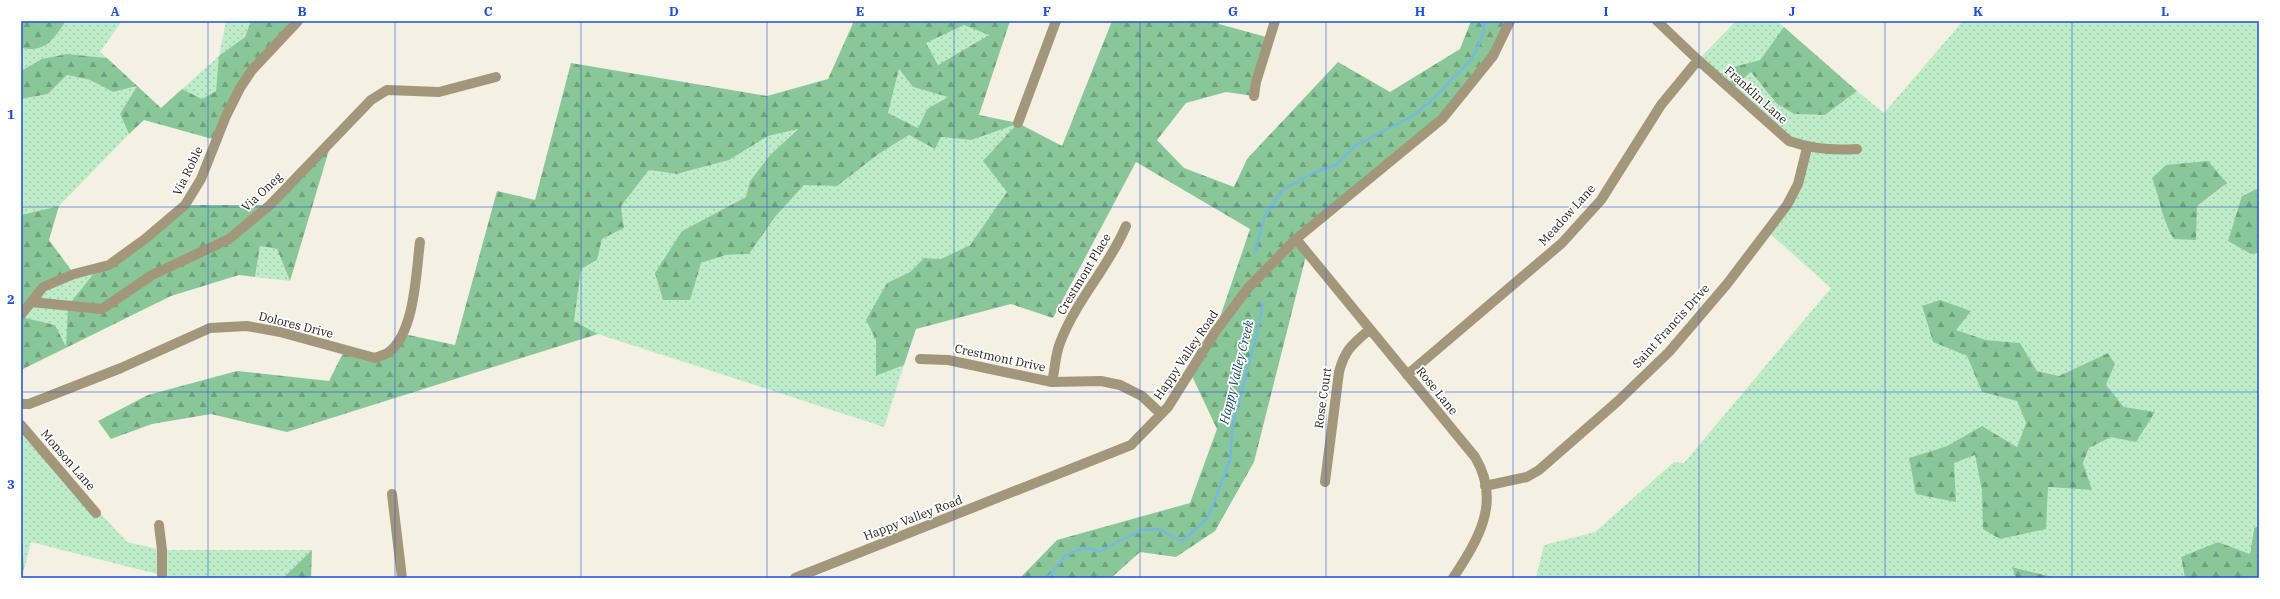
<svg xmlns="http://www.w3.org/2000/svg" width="2280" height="599" viewBox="0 0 2280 599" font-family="'IBM Plex Serif',serif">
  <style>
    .grass { fill: url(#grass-dots); fill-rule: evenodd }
    .forest { fill: url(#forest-firs); fill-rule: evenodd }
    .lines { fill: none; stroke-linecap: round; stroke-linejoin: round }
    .stream { stroke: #73b9e2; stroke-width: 2.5 }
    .minor { stroke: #a3977b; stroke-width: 10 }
    .grid { fill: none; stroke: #1d4ed8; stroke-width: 1; stroke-opacity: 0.55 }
    .labels { text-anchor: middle; stroke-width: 3.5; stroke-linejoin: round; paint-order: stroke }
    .street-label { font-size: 12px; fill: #23211d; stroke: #fff }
    .water-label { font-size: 13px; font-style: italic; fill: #134a66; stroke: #fff }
    .neatline { fill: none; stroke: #1d4ed8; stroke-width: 1.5 }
    .grid-label { font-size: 13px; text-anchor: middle; font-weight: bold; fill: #1d4ed8 }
  </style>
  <defs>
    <pattern id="grass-dots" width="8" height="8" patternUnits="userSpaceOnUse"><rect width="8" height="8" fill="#beecc8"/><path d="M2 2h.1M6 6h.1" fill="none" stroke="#a3caab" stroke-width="1.8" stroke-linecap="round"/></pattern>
    <pattern id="forest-firs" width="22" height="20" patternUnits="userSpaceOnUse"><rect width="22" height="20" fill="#89c799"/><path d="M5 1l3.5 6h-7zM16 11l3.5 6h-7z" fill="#70a17c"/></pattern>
  </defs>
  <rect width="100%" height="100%" fill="#f4f0e4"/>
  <path class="grass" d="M66,21H122L100,52L107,58C69,54 55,52 21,71V48C46,53 54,40 66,21Z
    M226,21H251L245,37L220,56L216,91L202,99L182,89L219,56Z
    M1736,21H1777L1784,27L1760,60L1730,68L1732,90L1751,72L1777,104L1794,114L1825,115L1857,91L1884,113L1963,21H2259V188L2242,196L2251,254L2259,253V526L2253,529L2250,554L2218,542L2181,557L2185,578H2057L2013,567L2016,578H1536L1544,545L1595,532L1674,462L1684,463L1831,288L1768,232L1787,205L1807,148L1789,141L1698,60ZM2152,178L2227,183L2197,206L2166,226L2162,204ZM1922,306L1970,311L1955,330L1986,340L2020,343L2037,371L2059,376L2108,353L2115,364L2106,385L2124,407L2111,437L2089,448L2083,463L2091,490L2048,487L1982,491L1975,455L1954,463L1910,458L1947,446L1982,426L2017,447L2026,423L2017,401L1982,392L1967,356L1933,342Z
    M964,25L990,35L938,66L925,43Z
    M899,69L913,87L949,97L927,109L918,128L888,113Z
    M67,75L90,80L113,92L137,86L120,114L129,134L59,206L21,215V99L48,94Z
    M1018,123L1007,192L989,220L970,245L941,259L924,258L910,272L887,283L876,340L877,376L904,365L884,427L598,334L574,321L581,269L597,260L602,239L624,228L621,206L649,170L678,174L729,160L768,136L798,128L770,155L750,181L746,197L682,231L701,263L726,255L749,254L775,217L804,184L837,186L880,153L909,135L935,149L941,137L971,140Z
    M260,246L277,249L290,281L255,277Z
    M98,268L66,348L21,317L43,287Z
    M22,428L127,542L162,550H312L283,578H162L161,575L31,542L22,578H21V568L24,569L21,519Z"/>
  <path class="forest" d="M21,21H66C54,39 46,53 21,48Z
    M251,21H298L252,70L216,140L144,120L129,134L120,114L137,86L113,92L90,80L67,75L48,94L21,99V71L42,59L67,54L107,58L161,108L182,89L202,99L216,91L219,56L245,37Z
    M854,21H1010L979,115L1018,123L1062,146L1112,21H1219V24L1270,38L1254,96L1226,92L1186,103L1157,140L1184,168L1234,187L1247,159L1338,62L1390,92L1460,49L1471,21H1510L1493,56L1442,119L1296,239L1307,252L1254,462L1215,531L1176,557L1140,552L1111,578H1020L1057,540L1190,503L1217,429L1190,372L1215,332L1250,229L1136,162L1053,318L1011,304L916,329L904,365L876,376V340L866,320L887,283L910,272L924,258L941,259L970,245L1007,192L983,161L1017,124L971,140L941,137L935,149L909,135L880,153L837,186L804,185L775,217L749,254L726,255L701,263L690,300H663L655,273L682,231L746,197L750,181L770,155L798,129L768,136L729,160L677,174L649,170L621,206L624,228L602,239L597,260L581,269L574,321L598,334L287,432L211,414L152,424L111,439L98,421L148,395L237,371L329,381L344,351L375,358L404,334L455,345L497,191L535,200L571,63L767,96L828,79ZM964,25L989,35L938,65L926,43ZM899,69L913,87L948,97L927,109L918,128L888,113Z
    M1784,27L1857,91L1825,115L1794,114L1777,104L1751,72L1731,90L1730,68L1760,60Z
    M332,140L290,281L277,249L260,246L255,277L239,275L171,296L21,370V317L55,325L66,347L68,306L98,268L185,205H270Z
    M2208,161L2227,183L2197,206L2196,240L2174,239C2162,222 2160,198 2152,178L2166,165Z
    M2259,188V253L2251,254L2228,241L2242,196Z
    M59,206L49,240L74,274L43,287L21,315V215Z
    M1940,300L1971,311L1956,330L1986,340L2020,343L2037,371L2059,376L2108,353L2115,364L2106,385L2124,407L2155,412L2136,442L2111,437L2089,448L2083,463L2092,490L2048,487L2046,529L2000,539L1983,529L1982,491L1975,455L1954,463L1956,502L1916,494L1909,458L1947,446L1982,426L2017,447L2026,423L2017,401L1982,392L1967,356L1933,342L1922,306Z
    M21,519L24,570L21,568Z
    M2259,526V578H2185L2181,557L2218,542L2250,554L2254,528Z
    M312,550L311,578H283Z
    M2012,567L2057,578H2016Z"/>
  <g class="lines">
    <path class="stream" d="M1255,252L1265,216L1282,190L1315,172L1336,165L1355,146L1414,115L1432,100L1472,59L1482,38L1485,21
      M1048,578L1065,556L1084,548L1100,551L1142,530L1158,529L1182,541L1208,518L1230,460L1233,422L1255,342L1263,303"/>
    <path class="minor" d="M1657,21L1698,60L1789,141C1812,149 1832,151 1857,149
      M1254,96L1256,82L1275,21
      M1018,123L1056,21
      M1296,239L1475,457C1502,502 1478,540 1453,578
      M31,302L102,309L152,275L229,239L270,205L371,100L387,90L439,92L496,77
      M21,315L43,287L74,274L109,265L145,239L185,205L201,179L226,116L240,88L252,70L298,21
      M920,359L948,360L1052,382L1101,381L1120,385L1142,396L1161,414
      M1407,375L1562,243L1601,200L1661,105L1698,60
      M1052,382C1055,370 1055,355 1060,343C1076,300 1109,267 1126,226
      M21,404H29L121,368L210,328L247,326L280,332L375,358C379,356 385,355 389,352C415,332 416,272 420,242
      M21,425L96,513
      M1325,482L1339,372C1345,349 1353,344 1370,329
      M1485,486L1527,477L1539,470L1618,401L1669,352L1727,284L1787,205L1798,184L1807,148
      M392,494L402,578
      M159,525L162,550V578
      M795,578L1131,445L1168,407L1215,332L1248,288L1296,239L1442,119L1493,56L1510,21"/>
  </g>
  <path class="grid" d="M208,21V578M395,21V578M581,21V578M767,21V578M954,21V578M1140,21V578M1326,21V578M1513,21V578M1699,21V578M1885,21V578M2072,21V578M21,207H2259M21,392H2259"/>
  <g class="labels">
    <g class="street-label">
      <text transform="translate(1756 95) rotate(42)" y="4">Franklin Lane</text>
      <text transform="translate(188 171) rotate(-64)" y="4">Via Roble</text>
      <text transform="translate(262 192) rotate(-43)" y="4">Via Oneg</text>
      <text transform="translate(1567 215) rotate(-48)" y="4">Meadow Lane</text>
      <text transform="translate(1084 274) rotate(-59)" y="4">Crestmont Place</text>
      <text transform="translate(296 325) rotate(14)" y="4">Dolores Drive</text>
      <text transform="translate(1671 326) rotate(-48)" y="4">Saint Francis Drive</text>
      <text transform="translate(1186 355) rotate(-56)" y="4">Happy Valley Road</text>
      <text transform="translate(1000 358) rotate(12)" y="4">Crestmont Drive</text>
      <text transform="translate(1437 391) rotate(51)" y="4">Rose Lane</text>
      <text transform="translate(1323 398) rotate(-82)" y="4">Rose Court</text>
      <text transform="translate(68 460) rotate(49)" y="4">Monson Lane</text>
      <text transform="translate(913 518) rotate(-21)" y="4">Happy Valley Road</text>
    </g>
    <g class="water-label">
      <text transform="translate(1236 372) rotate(-76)" y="5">Happy Valley Creek</text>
    </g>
  </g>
  <rect width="2280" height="599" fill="none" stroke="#ffffff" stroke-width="44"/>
  <rect x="22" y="22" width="2236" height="555" class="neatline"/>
  <g class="grid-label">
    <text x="115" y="16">A</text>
    <text x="302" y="16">B</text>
    <text x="488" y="16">C</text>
    <text x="674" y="16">D</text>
    <text x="860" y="16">E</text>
    <text x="1047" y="16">F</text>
    <text x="1233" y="16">G</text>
    <text x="1420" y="16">H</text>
    <text x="1606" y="16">I</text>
    <text x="1792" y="16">J</text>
    <text x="1978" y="16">K</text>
    <text x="2165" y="16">L</text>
    <text x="11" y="119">1</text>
    <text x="11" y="304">2</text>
    <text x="11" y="489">3</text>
  </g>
</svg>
